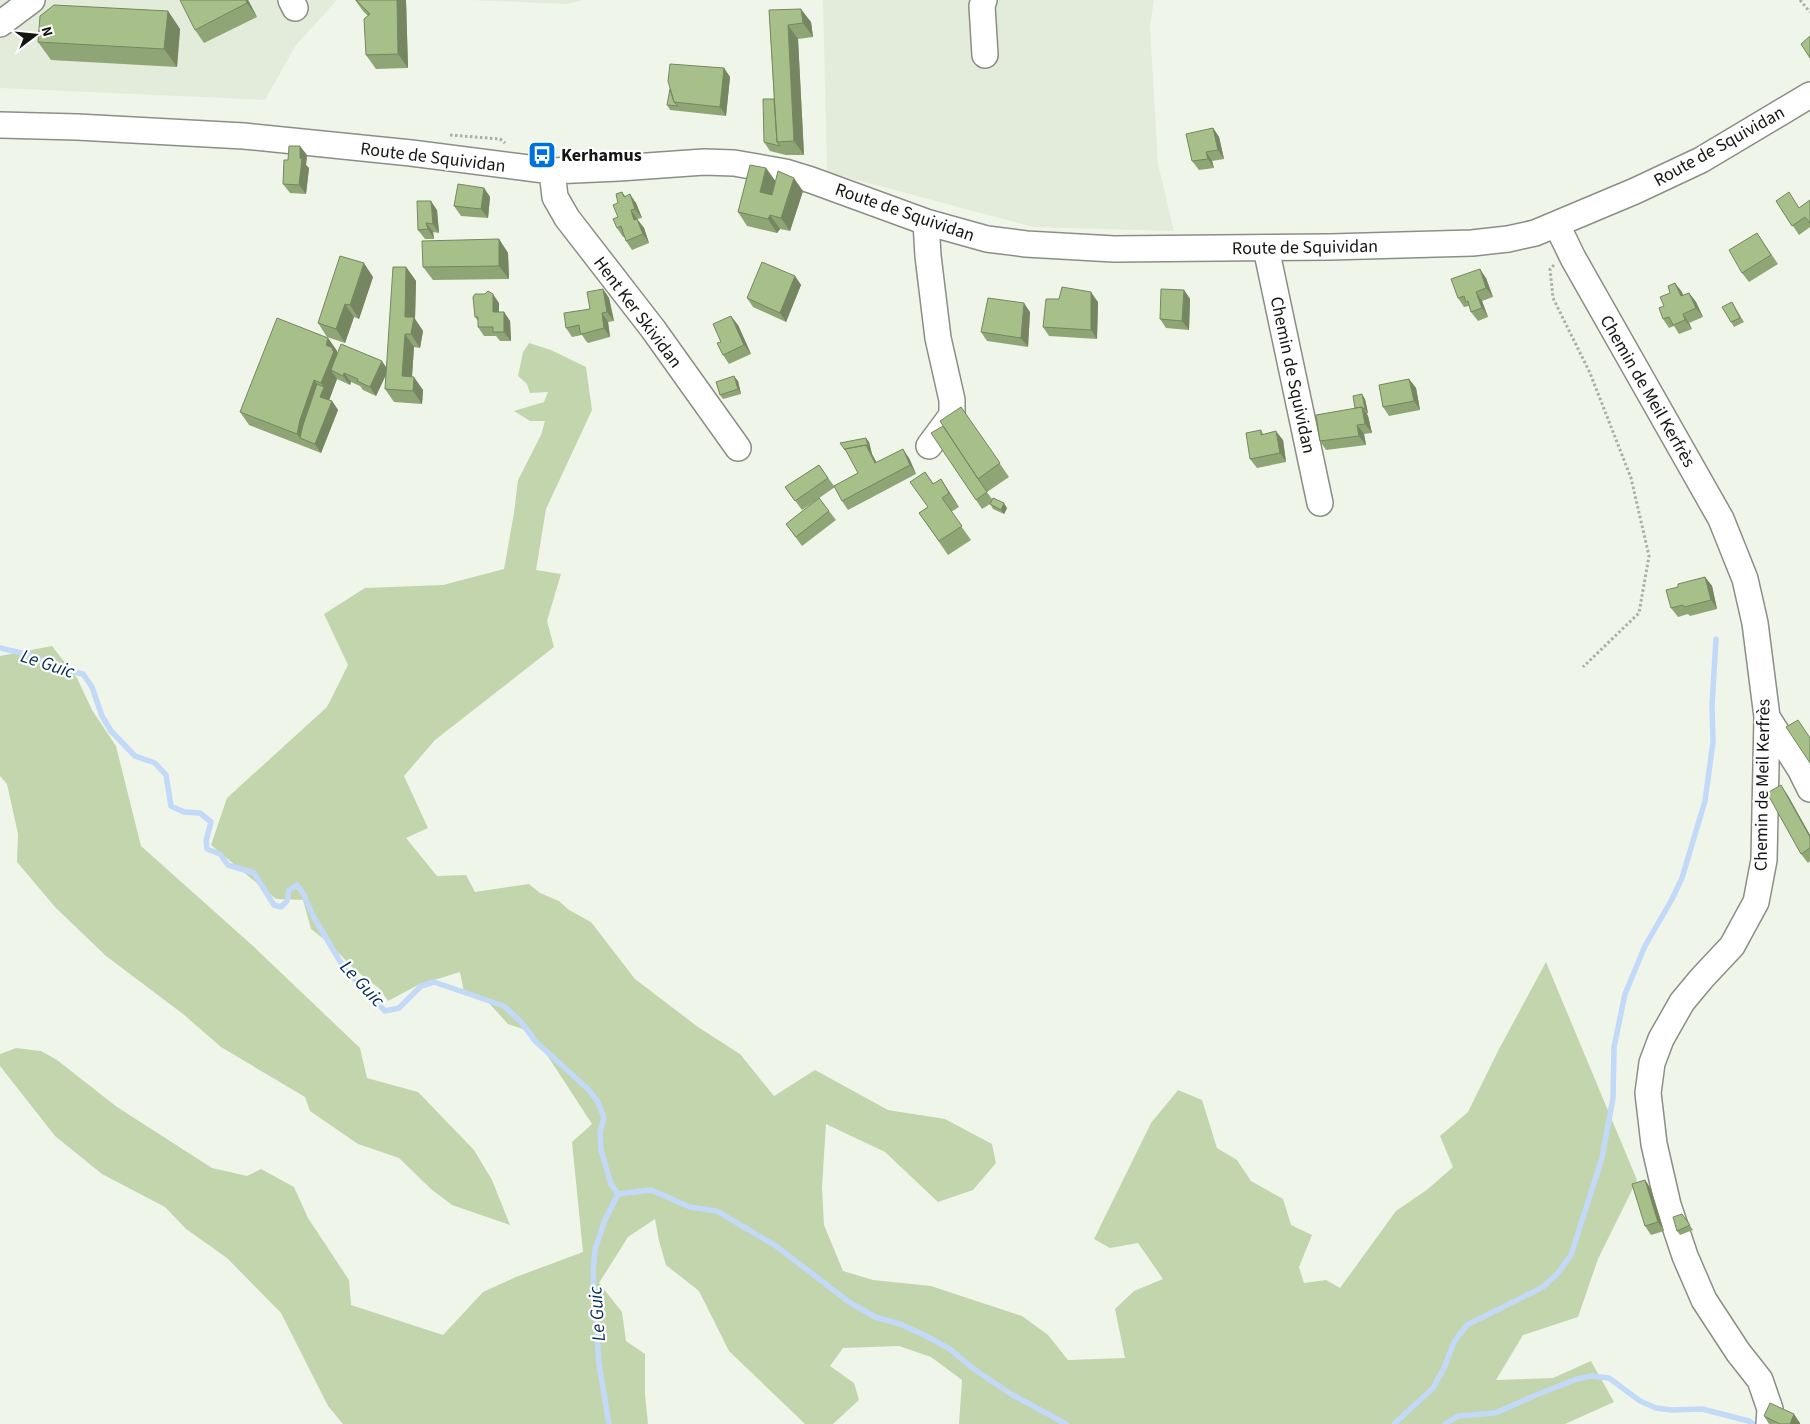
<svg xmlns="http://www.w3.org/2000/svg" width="1810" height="1424" viewBox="0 0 1810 1424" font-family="'Source Sans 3',sans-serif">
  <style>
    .built { fill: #e3ecda }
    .green { fill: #c2d5ad }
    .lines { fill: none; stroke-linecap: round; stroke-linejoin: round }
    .stream { stroke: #c2d9f7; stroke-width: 5.5 }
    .minor-casing { stroke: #8a8f85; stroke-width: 28 }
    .path { stroke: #aaaea5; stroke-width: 3; stroke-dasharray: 2.5 2.5; stroke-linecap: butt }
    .minor { stroke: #fff; stroke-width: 25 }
    .wall { fill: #90a576 }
    .shaded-wall { fill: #758660 }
    .building { fill: #a7c089; stroke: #758660 }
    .labels { text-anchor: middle; stroke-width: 4.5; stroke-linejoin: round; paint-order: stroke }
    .street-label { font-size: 18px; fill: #141612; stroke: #fff }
    .poi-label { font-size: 18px; font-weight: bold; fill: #141612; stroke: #fff; text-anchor: start }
    .water-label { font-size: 19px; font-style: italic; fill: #022954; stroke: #fff }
  </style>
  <rect width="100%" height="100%" fill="#f0f5ea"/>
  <path class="built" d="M0,0H337L296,45L265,100L0,88Z
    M471,0H583L566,4Z
    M823,0H1154L1150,27L1158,164L1174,231L1033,227L827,172Z"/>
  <path class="green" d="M529,343L551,350L586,367L592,410L546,509L536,570L561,574L547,621L554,647L435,740L404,776L428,828L406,838L437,876L466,875L475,892L529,884L540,893L559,901L569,910L591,922L635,979L698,1027L740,1054L774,1096L815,1070L888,1110L945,1119L992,1144L996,1163L973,1190L938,1202L885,1152L826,1124L822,1187L824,1225L843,1271L873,1280L931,1286L1022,1316L1048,1335L1068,1360L1125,1358L1115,1309L1134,1291L1163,1279L1138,1243L1110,1248L1094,1239L1151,1123L1178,1090L1202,1100L1217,1148L1237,1160L1251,1181L1283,1199L1291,1225L1312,1235L1299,1267L1304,1283L1326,1280L1340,1288L1396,1211L1428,1189L1453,1167L1440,1136L1468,1112L1498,1051L1546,962L1637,1180L1598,1259L1578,1317L1523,1335L1496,1380L1553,1378L1591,1361L1614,1402L1565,1424H959L962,1380L931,1357L899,1346L843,1348L830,1366L854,1383L859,1400L833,1424H805L729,1351L699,1291L666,1265L659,1241L655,1219L628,1237L599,1283L622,1312L626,1341L645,1354V1394L648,1424H343L328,1406L281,1313L227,1258L186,1229L165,1207L102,1174L55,1136L0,1066V1054L16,1048L41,1051L57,1060L117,1107L212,1168L247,1176L261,1169L294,1187L308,1218L349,1280L351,1305L443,1335L483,1292L516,1277L583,1252L572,1142L592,1124L532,1032L508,1024L488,1002L464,992L460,972L418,985L388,1001L380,989L354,969L330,944L311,929L303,900L276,899L211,845L227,798L327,707L348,665L324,614L365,588L443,585L504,569L514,513L518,480L541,435L545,421H530L514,411L544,402L548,392L530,393L527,384L518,376L523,352Z
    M52,646L77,678L92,710L116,746L141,846L253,946L360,1048L367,1078L418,1092L474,1150L492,1180L510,1225L452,1205L431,1189L399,1158L358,1144L310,1111L305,1097L221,1047L183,1014L106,956L55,907L17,862L18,834L7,784L0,776V656Z"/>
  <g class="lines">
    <path class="stream" d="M0,648L30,655L61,669L83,674L92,687L102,716L111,731L135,756L155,763L166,775L171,806L184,812L200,813L211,822L206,841L207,849L220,854L228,865L254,873L274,905L281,907L287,901L289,890L297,885L304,895L313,916L344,968L385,1011L399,1008L421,986L434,982L504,1006L521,1022L536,1042L588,1089L598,1102L604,1118L600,1132L601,1150L611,1184L618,1194
      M618,1194L651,1190L690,1207L717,1211L776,1246L849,1302L875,1317L900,1324L926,1336L950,1349L971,1367L1011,1394L1066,1424
      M609,1424L599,1364L593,1273L595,1249L605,1220L618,1194
      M1394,1424L1433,1388L1444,1368L1454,1342L1467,1325L1543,1287L1558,1273L1571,1255L1602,1158L1613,1098L1614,1047L1625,994L1645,946L1672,899L1682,878L1705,801L1713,742L1712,705L1716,639
      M1445,1424L1458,1416L1495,1413L1536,1395L1577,1379L1592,1376L1609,1378L1640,1401L1656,1408L1671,1410L1702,1409L1749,1421L1753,1424"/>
    <defs>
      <path id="minor" d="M291,0L295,8
        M984,0L982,6L985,55
        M0,24L32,0
        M0,125L77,127L244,136L411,153L552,171L619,168L704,162L734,163L785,172L811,180L926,222L987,239L1026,244L1114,249L1330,247L1472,243L1508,239L1535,233L1635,191L1701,160L1810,95
        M552,171L555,197L567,218L653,329L738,448
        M926,222L928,256L938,338L952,400V415L929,446
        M1557,225L1573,258L1721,519L1745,579L1755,623L1767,717L1764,860L1756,902L1732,946L1702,978L1682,1002L1661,1039L1652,1063L1648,1093L1654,1144L1668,1205L1685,1256L1704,1300L1738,1352L1760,1380L1770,1409L1769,1424
        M1266,248L1320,503
        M1767,717L1800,769L1810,789"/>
    </defs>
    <use href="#minor" class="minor-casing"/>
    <path class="path" d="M1800,0L1810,12
      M450,135L500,139L505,143
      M1554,265L1550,269L1553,298L1590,373L1631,478L1649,556L1639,613L1583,667"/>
    <use href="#minor" class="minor"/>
  </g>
  <path class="wall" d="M248,0L257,17L204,43L195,30Z
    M355,0H406L408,68L376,69L366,55L368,16L363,11Z
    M769,10L811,22L813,37L798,39L804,155H786L770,151L764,142L774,99Z
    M168,11L180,29L177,67L51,60L38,42Z
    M724,68L730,77L726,116L670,110L667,105Z
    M1213,128L1219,137L1224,159L1212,161L1214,168L1199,170L1192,161Z
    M307,155L306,165L309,168L306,194L290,193L283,184L288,160Z
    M766,168L776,182L803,191L790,231L780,229L777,233L747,226L738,212Z
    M484,188L490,197L488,218L461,216L454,206Z
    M622,192L625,196L636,203L642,218L637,219L644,228L649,243L632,250L626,241L625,237H623L617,228L618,203Z
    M1810,200V227L1799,235L1776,201L1799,208Z
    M437,210L439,233L433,232L434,239H425L418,230Z
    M1757,233L1778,264L1749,282L1742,273Z
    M499,239L508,253L509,279L433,280L423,267Z
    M406,267L416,281L415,319L423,331L420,348L414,347L412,377L423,390L422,404L394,402L385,389L386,375L376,396L363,390L360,386L351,382L350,385L337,379L329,400L332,401L338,410L321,453L249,425L240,412L328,338L337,351V354L386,368Z
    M795,276L801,285L786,322L753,307L747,298Z
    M373,277L359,319L354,317L345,343L327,337L318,323Z
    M1486,278L1493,297L1482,301L1488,317L1478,321L1471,312L1469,306L1464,307L1458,298Z
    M1675,283L1683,295L1689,293L1696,302L1703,317L1689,323L1692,329L1679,334L1674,326L1669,328L1663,319L1664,306Z
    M603,289L609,298L614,321L608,322L610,337L588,343L586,341L582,335L572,337L566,328L590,309Z
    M1184,290L1190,299L1189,330L1166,328L1160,319Z
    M1098,302L1097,339L1049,336L1043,327Z
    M1732,302L1744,322L1734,327L1731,322Z
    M499,303V312H504L510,321L511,341H500L496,336H484L478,327V321L475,317Z
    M1030,312L1028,347L987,341L981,332Z
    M738,325L751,354L729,364L723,355L721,342Z
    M1409,379L1416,388L1420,410L1389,416L1383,407Z
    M738,381L741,394L723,399L720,395Z
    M1365,399L1368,413L1367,414L1368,416L1372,433L1364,434L1366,445L1326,450L1320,441Z
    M961,407L1009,477L987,492L984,488L992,499L1007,508L1004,514L993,509L990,504L982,509L976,500L943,426Z
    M1261,430L1263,434L1283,440L1286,462L1257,468L1250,459Z
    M869,442L872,454L876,463L909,458L916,474L848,510L842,501L835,487L802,510L785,487L819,465L834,486L858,473Z
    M925,472L934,484L941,479L959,507L951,512L971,540L948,555L919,513L928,507Z
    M829,511L836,520L802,546L786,524Z
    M1705,577L1712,586L1717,609L1690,616L1688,614L1678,617L1671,608L1678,587Z
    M1787,794L1810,835V861L1808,863L1801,854Z
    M1645,1180L1651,1189L1664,1231L1651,1235L1645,1226Z
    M1682,1214L1693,1230L1680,1235L1677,1231Z
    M1764,1416L1800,1423L1769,1424Z"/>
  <path class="shaded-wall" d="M246,0H248L257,17L247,3Z
    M397,0H406L408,68L398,54Z
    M801,9L811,22L813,37L803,23Z
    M168,11L180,29L177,67L164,49Z
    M788,25L798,39L804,155L794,141Z
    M724,68L730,77L726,116L720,107Z
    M1213,128L1219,137L1224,159L1218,150Z
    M300,146L307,155L306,165L309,168L306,194L299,185Z
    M1206,152L1212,161L1214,168L1208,159Z
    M766,168L776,182L770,206L760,192Z
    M794,178L803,191L790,231L781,218Z
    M484,188L490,197L488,218L481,209Z
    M630,194L636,203L642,218L635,209Z
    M431,201L437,210L439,233L433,224Z
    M631,210L637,219L634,220Z
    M770,215L780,229L777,233L768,219Z
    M637,219L644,228L649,243L643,234Z
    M426,223L433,232L434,239L428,229Z
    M499,239L508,253L509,279L499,266Z
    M364,263L373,277L359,319L350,305Z
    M406,267L416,281L415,319L423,331L420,348L411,334L405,317Z
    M1480,269L1486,278L1493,297L1486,288Z
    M795,276L801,285L786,322L780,313Z
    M1675,283L1682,292L1687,305L1681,296Z
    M603,289L609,298L614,321L607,312Z
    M1184,290L1190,299L1189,330L1182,321Z
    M1091,292L1098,302L1097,339L1091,330Z
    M1476,292L1482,301L1488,317L1482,308Z
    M1689,293L1696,302L1703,317L1696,308Z
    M493,294L499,303V321L493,312Z
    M1024,303L1030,312L1028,347L1021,338Z
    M345,304L354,317L345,343L336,329Z
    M504,312L510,321L511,341L504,332Z
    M602,313L608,322L610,337L604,328Z
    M1683,314L1689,323L1692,329L1685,320Z
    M731,316L738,325L751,354L744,345Z
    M405,334L414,347L411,390L402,376Z
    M328,338L337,351V354L342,361L331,370L337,379L327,406L300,438L297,434L300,420L314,380L323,392L324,387L321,383Z
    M382,361L388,370L376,396L370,387Z
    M344,373L351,382L350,385L343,376Z
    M734,376L738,381L741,394L738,389Z
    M414,377L423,390L422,404L413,391Z
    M1409,379L1416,388L1420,410L1414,401Z
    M1362,394L1365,399L1368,413L1365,409Z
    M332,401L338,410L321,453L315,444Z
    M1362,407L1368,416L1372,433L1365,424Z
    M1357,425L1364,434L1366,445L1359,436Z
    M1276,431L1283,440L1286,462L1280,453Z
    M866,438L869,442L872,454L882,472L875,463L866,445Z
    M903,449L909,458L916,474L910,465Z
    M941,479L959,507L949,493Z
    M1004,503L1007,508L1004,514L1001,510Z
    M1705,577L1712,586L1717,609L1711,600Z
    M1781,785L1787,794L1810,835V837Z
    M1645,1180L1651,1189L1664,1231L1658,1222Z
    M1794,1414L1800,1423V1424H1790Z"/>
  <path class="building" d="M180,0H246L247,3L195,30Z
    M356,0H397L398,54L366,55L364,19L370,14Z
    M54,5L168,11L164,49L38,42L40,16Z
    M801,9L803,23L788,25L794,141L777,142L769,10Z
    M1810,36V58L1801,44Z
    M670,64L724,68L720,107L674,102L668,81Z
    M670,89L674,102L678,106L667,105Z
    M763,99H774L777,142L780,146L764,142Z
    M1213,128L1218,150L1206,152L1208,159L1192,161L1186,134Z
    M289,146H300V158L302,159L299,185L283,184L284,160H288Z
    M750,165L766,168L760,192L772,195L778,171L794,178L781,218L770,215L768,219L738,212Z
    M458,184L484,188L481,209L454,206Z
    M622,192L624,197L630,194L635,209L631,210L634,220L637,219L643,234L626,241L621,226L617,228L613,219L618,217L613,205L618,203L616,194Z
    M1789,192L1799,208L1810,200V223L1805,217L1792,226L1776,201Z
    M417,201H431L433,224L426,223L428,229L418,230Z
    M1757,233L1771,255L1742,273L1729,250Z
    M499,239V266L423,267L422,241Z
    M340,256L364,263L350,305L345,304L336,329L318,323Z
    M762,262L795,276L780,313L747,298Z
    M393,267H406L405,317H414L411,334H405L402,376L414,377L413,391L385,389Z
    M1480,269L1486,288L1476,292L1482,308L1471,312L1468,301L1466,302L1464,296L1458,298L1451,279Z
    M1675,283L1681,296L1689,293L1696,308L1683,314L1685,320L1673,325L1669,317L1663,319L1659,308L1664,306L1660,297L1670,293L1668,286Z
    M1062,287L1091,292V330L1043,327L1046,299H1059Z
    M603,289L607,312L602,313L604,328L582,334L580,332L579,325L566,328L564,313L590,309L587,292Z
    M1161,289L1184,290L1182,321L1160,319Z
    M488,291L493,294V312H504V332H493V327H478V317H475L473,297L475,294H485Z
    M988,298L1024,303L1021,338L981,332Z
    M1732,302L1740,318L1731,322L1722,307Z
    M731,316L744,345L723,355L717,343L721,342L713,324Z
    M277,318L328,338L326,345L333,348L332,350L334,351L321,383L314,380L300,420L297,434L240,412Z
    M341,344L382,361L370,387L357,381L358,379L344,373L343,376L331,370Z
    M734,376L738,389L720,395L716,382Z
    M1409,379L1414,401L1383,407L1379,385Z
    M317,384L324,387L320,397L332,401L315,444L300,438L303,425Z
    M1362,394L1365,409H1364L1362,407L1355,408L1353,396Z
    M961,407L1000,463L978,479L940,421Z
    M1362,407L1365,424L1357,425L1359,436L1320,441L1316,415Z
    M943,426L987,492L976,500L931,433Z
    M1261,430V435L1276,431L1280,453L1250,459L1246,433Z
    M866,438L869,450L866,445L845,449V450L840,443Z
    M866,445L875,463L903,449L910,465L842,501L834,486L858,473L845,449Z
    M819,465L828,478L795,501L785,487Z
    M925,472L933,484L941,479L949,493L942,498L962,526L939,541L919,513L928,507L910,482Z
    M819,498L829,511L796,537L786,524Z
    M993,498L1004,503L1001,510L990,504Z
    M1705,577L1711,600L1684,607L1683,605L1671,608L1666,590L1678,587V584Z
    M1798,720L1810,738V763L1786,727Z
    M1781,785L1810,837V848L1801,854L1767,793Z
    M1645,1180L1658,1222L1645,1226L1632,1184Z
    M1682,1214L1690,1225L1677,1231L1673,1217Z
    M1770,1403L1794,1414L1790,1424H1780L1764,1416Z"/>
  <defs>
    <symbol id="bus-square" viewBox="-11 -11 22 22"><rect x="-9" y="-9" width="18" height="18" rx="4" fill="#0071d8" stroke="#fff"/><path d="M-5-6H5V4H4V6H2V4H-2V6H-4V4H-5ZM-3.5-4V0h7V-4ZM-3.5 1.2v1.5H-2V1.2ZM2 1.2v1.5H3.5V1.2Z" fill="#fff"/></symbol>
  </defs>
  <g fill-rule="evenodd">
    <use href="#bus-square" x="526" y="139" width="32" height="32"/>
  </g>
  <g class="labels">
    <g class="street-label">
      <text transform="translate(1719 146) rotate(-29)" y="6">Route de Squividan</text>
      <text transform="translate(433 157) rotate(7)" y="6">Route de Squividan</text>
      <text transform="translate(905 212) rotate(19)" y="6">Route de Squividan</text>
      <text transform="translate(1305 247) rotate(-1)" y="6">Route de Squividan</text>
      <text transform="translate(638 312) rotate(53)" y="6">Hent Ker Skividan</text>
      <text transform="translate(1293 375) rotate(78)" y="6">Chemin de Squividan</text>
      <text transform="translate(1648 391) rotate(60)" y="6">Chemin de Meil Kerfrès</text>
      <text transform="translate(1762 785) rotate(-89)" y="6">Chemin de Meil Kerfrès</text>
    </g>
    <g class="poi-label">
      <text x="561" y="161">Kerhamus</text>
    </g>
    <g class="water-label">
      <text transform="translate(48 663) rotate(18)" y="7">Le Guic</text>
      <text transform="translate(363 983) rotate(47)" y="7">Le Guic</text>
      <text transform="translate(596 1314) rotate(-94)" y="7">Le Guic</text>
    </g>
  </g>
  <g transform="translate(35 35) rotate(74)" stroke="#ffffff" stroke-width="4" paint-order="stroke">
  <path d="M0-4L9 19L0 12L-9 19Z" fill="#141612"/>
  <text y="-8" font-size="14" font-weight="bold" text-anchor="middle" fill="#141612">N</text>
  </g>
</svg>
